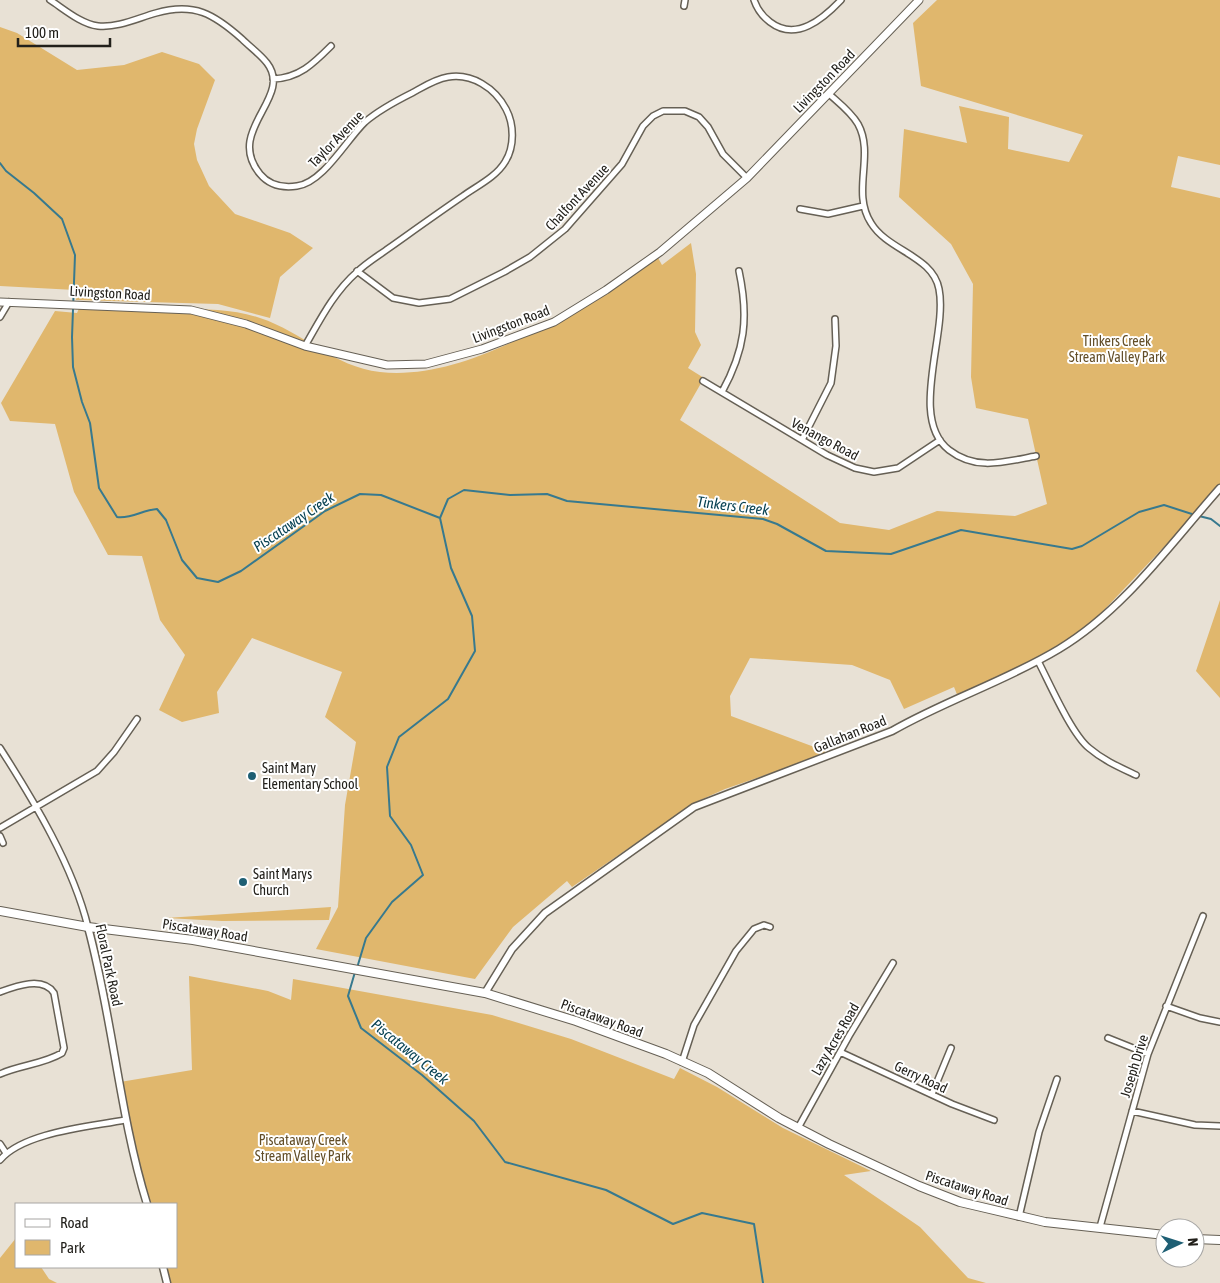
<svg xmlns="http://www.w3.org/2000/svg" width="1220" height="1283" viewBox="0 0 1220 1283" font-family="'Asap Condensed',sans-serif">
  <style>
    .green { fill: #e0b76d }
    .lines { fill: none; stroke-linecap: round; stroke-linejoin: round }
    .stream { stroke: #37798e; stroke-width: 2 }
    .minor-casing { stroke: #666055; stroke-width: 8 }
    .tertiary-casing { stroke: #666055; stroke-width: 9 }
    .secondary-casing { stroke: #666055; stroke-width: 9 }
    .primary-casing { stroke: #666055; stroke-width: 10 }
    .minor { stroke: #fff; stroke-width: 5 }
    .tertiary { stroke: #fff; stroke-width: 6 }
    .secondary { stroke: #fff; stroke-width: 7 }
    .primary { stroke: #fff; stroke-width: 8 }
    .poi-dot { fill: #1e5f74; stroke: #fff; stroke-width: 2 }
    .labels { text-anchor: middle; stroke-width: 4; stroke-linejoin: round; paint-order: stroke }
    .street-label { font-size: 14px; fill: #22201b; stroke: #fff }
    .park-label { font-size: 14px; fill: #624d27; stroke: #fff }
    .poi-label { font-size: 14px; fill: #22201b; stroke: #fff; text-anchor: start }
    .water-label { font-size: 15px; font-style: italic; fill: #094253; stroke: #fff }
  </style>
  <rect width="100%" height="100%" fill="#e8e1d5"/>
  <path class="green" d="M937,0H1220V165L1178,156L1171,187L1220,198V488L1083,632L1084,627L1054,651L958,697L954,687L904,709L890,680L852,665L750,658L730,696L731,716L825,751L826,754L725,789L696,802L572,887L567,881L513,927L475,979L316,949L338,907L345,805L356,742L325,717L342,672L252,638L217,692L219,713L182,722L159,710L185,655L160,620L142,556L108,555L74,492L55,424L10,421L1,403L55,311L77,313L80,306C113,307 145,308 178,309C206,309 234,309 260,318C303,332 334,367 380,372C473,382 581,304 657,256L662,265L691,243L696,274L695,332L701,345L688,368L704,378L680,420L840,523L889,530L937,511L1015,516L1047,504L1028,419L976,408L971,377L973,284L951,244L899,197L904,129L967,143L959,106L1009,117L1008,149L1069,162L1083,135L921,86L913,23Z
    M0,27L17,33L77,70L124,65L162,52L199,64L215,80L197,129L194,144L197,160L209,186L235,214L290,233L313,248L280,277L270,318L218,304L76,300L75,290L0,286Z
    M1220,600V698L1196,671Z
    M331,907L329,920L222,921L166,918Z
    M189,976L268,991L291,1000L293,979L492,1015L571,1039L674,1079L680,1068L717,1087L783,1128L871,1171L844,1175L920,1227L968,1278L986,1283H168L165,1267H176V1204H149L120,1082L192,1070Z
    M16,1238V1267H41L49,1279L57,1283H0V1258Z"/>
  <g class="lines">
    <path class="stream" d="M0,163L6,171L34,193L62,219L75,255L72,337L73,367L82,402L90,423L99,488L117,517C132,519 142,510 157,509L166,520L182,560L197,578L218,582L241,571L325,511L360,494L381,495L440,518
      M1199,516L1211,519L1220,526
      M440,518L448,499L464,490L510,495L547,494L567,501L763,519L777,524L826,551L891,554L961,530L1072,549L1082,546L1139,512L1164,505L1195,515
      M357,968L366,938L392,902L423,875L411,845L390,816L387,767L399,737L448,699L475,651L472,616L451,568L440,518
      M355,972L348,996L361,1028L422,1075L474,1121L505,1162L606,1190L673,1224L702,1213L754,1224L763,1283"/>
    <defs>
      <path id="minor" d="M50,0C64,9 81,24 98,26C118,28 138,18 156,13C194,2 214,14 242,39C250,47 260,54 267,63C294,98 224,130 260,174C269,185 283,188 297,186C323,183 347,139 365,122C379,110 396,101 412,93C423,87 435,79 448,77C472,73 495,88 506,109C514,124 515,146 505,162C496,177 477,186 463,196C438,213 413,231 389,248C378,256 366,263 357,272C334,292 320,320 305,346
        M754,0C757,9 762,16 770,22C796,42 823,19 841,0
        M684,6L685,0
        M273,79C299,78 313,64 331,46
        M829,94C839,103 851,112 858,124C875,155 851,192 871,223C888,251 933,256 939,289C948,334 908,418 949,450C976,471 1004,462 1036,456
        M800,209L828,214L863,206
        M357,271L393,298L419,303L450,299L504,272L530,257L565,229L622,164L643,126L653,116L663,111H685L699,117L708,127L723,154L747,178
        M0,317L9,302
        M703,381L827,455L855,468L874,472L898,468L940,440
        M722,392C745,350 749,318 739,271
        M802,440L831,383L836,346L835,319
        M1038,661C1050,684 1071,733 1089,748C1103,760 1119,767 1136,775
        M0,748C34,801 73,866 88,927
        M0,828L97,771L114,752L137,719
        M0,836L3,843
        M0,992C16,986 43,976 54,993L64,1048L62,1053C44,1064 20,1065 0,1074
        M1166,1006L1200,1018L1220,1022
        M1108,1038L1148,1054
        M840,1052L952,1104L994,1120
        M682,1062L694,1025L736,951L754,929L764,925L770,927
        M932,1094L951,1048
        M1132,1111L1195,1125L1220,1126
        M798,1128L849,1036L893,963
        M0,1144L6,1153
        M0,1160C24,1132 89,1127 125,1120
        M1019,1217L1039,1132L1057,1079
        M1100,1227L1148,1054L1203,916"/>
      <path id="tertiary" d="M88,927C113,1019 119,1113 147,1204
        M485,993L512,949L545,913L694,807L892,731C946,700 1006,681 1059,649C1124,610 1171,543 1220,488
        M163,1267L167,1283"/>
      <path id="secondary" d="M0,302L191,310L246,324L305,346L387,365L426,364L482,349L554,322L606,290L660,252L747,178L919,0"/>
      <path id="primary" d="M0,911L88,927L193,940L485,993L576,1021L666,1054L708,1073L779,1118L829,1144L919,1186L960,1202L1045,1222L1165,1235
        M1195,1239L1220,1240"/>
    </defs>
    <use href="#minor" class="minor-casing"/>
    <use href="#tertiary" class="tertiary-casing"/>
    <use href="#secondary" class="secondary-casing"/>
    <use href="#primary" class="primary-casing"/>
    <use href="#minor" class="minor"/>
    <use href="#tertiary" class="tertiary"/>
    <use href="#secondary" class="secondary"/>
    <use href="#primary" class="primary"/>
  </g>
  <g class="poi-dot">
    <circle cx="252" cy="776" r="5"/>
    <circle cx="243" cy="882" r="5"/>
  </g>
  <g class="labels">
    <g class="street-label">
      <text transform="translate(824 81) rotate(-46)" y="5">Livingston Road</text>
      <text transform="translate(336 139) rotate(-46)" y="5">Taylor Avenue</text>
      <text transform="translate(577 197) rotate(-47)" y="5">Chalfont Avenue</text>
      <text transform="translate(110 293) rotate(3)" y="5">Livingston Road</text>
      <text transform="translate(511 324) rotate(-21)" y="5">Livingston Road</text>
      <text transform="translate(825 439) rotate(28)" y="5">Venango Road</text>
      <text transform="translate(850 734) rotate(-22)" y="5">Gallahan Road</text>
      <text transform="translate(205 930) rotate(9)" y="5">Piscataway Road</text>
      <text transform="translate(109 965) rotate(78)" y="5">Floral Park Road</text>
      <text transform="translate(602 1018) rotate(20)" y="5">Piscataway Road</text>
      <text transform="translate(835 1039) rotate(-60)" y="5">Lazy Acres Road</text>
      <text transform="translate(1134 1066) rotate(-73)" y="5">Joseph Drive</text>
      <text transform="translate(921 1077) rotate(25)" y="5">Gerry Road</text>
      <text transform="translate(967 1188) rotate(18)" y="5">Piscataway Road</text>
    </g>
    <g class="park-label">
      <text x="1117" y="346">Tinkers Creek<tspan x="1117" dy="16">Stream Valley Park</tspan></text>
      <text x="303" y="1145">Piscataway Creek<tspan x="303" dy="16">Stream Valley Park</tspan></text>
    </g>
    <g class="poi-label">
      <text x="262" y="773">Saint Mary<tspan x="262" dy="16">Elementary School</tspan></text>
      <text x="253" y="879">Saint Marys<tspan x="253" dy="16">Church</tspan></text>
    </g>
    <g class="water-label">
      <text transform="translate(733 506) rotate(7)" y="5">Tinkers Creek</text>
      <text transform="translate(294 522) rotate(-34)" y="5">Piscataway Creek</text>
      <text transform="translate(410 1052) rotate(39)" y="5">Piscataway Creek</text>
    </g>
  </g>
  <rect x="15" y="1203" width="162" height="65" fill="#ffffff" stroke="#a7a6a4"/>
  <rect x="25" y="1219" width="25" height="8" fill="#ffffff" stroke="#a7a6a4"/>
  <text x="60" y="1228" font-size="15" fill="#22201b">Road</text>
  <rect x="25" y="1240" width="25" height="15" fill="#e0b76d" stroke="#a7a6a4"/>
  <text x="60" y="1253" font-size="15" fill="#22201b">Park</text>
  <g transform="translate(1180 1243) rotate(86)"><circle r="24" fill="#ffffff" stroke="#a7a6a4"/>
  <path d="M0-4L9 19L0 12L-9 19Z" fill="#1e5f74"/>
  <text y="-8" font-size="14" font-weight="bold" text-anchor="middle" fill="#22201b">N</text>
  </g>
  <path d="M18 38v8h92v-8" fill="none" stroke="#22201b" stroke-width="2.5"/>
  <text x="25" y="38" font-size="15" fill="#22201b" stroke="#ffffff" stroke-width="4" paint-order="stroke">100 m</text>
</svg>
